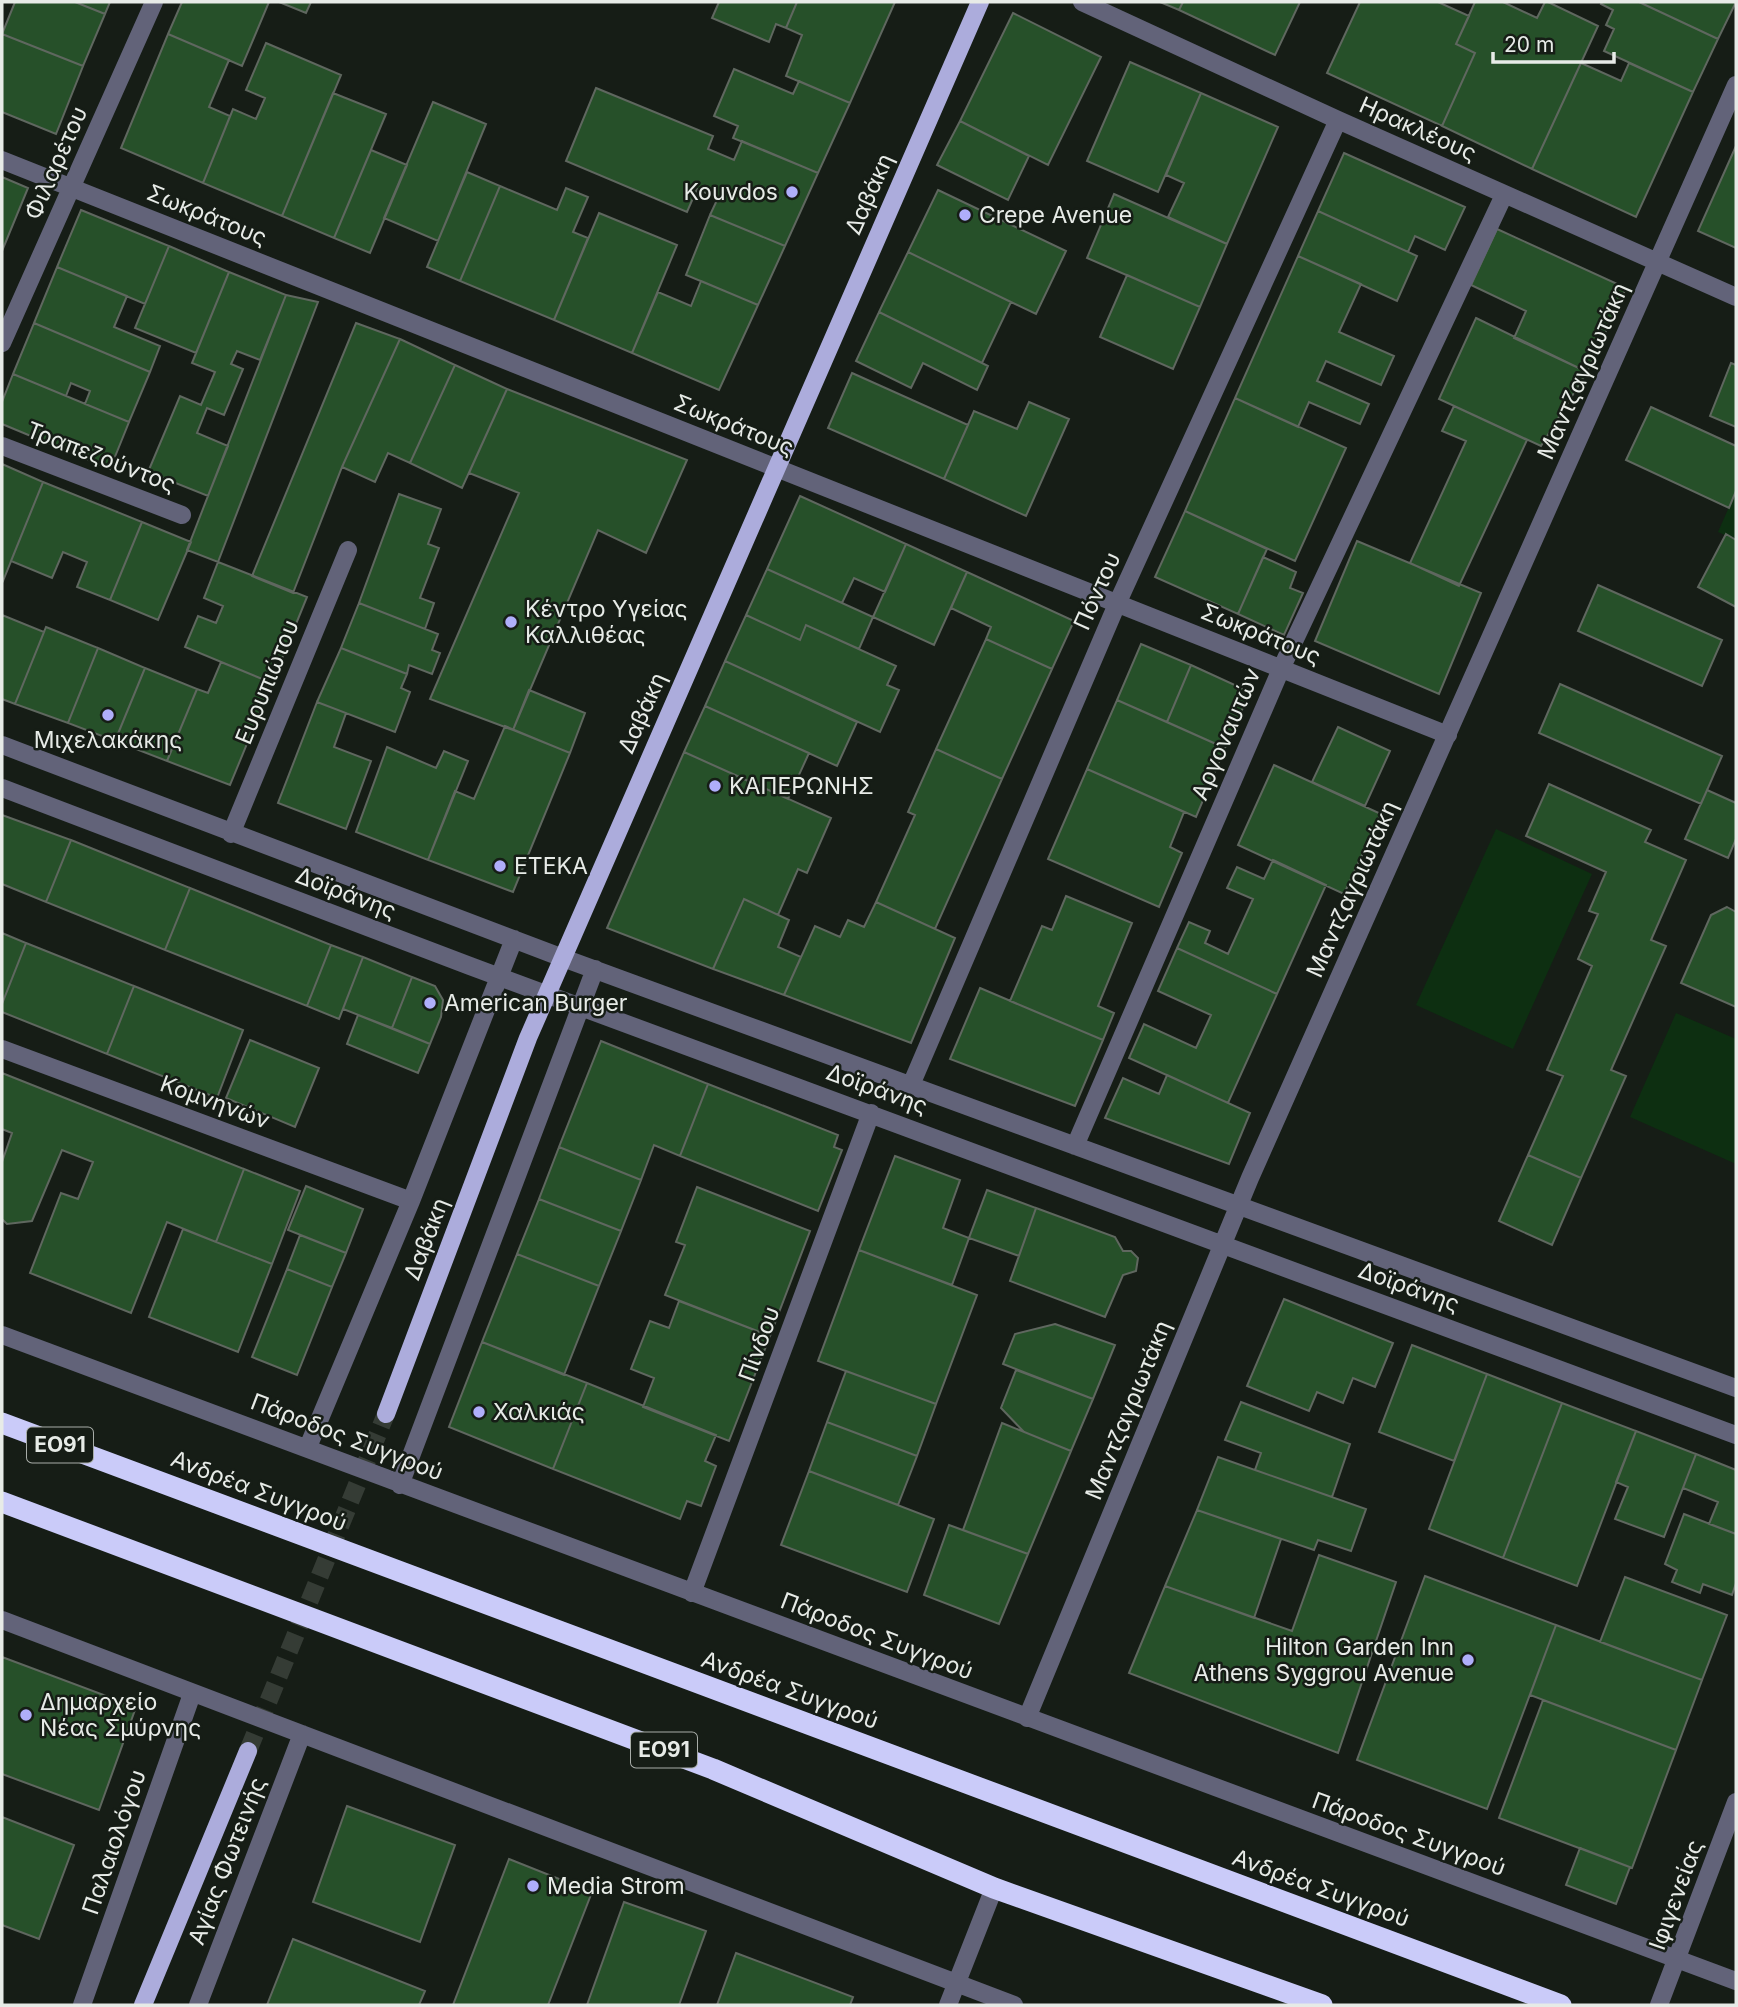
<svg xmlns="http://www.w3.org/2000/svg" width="1738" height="2007" viewBox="0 0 1738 2007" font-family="Inter,sans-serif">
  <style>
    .green { fill: #0d2f11 }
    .building { fill: #265029; stroke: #5f675f; stroke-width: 2 }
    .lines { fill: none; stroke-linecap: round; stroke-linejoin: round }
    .major-tunnel { stroke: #353c35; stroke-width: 18; stroke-dasharray: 18 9; stroke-linecap: butt }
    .minor { stroke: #626379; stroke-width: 18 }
    .major { stroke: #acacdc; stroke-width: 18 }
    .highway { stroke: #cacbf9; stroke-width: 21 }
    .poi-dot { fill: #afaefa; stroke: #161d16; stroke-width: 2.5 }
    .labels { text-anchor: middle; stroke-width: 5; stroke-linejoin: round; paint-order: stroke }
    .shield { fill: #161d16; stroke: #a8ada8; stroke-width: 2 }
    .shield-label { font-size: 21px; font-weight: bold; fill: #e7ebe7 }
    .street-label { font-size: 23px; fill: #e7ebe7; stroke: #161d16 }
    .poi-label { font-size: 23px; fill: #e7ebe7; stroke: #161d16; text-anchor: start }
  </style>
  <rect width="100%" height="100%" fill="#161d16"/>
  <path class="green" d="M1736,491V540L1718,532Z
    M1496,829L1592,874L1513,1049L1416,1005Z
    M1676,1013L1736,1039V1164L1630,1117Z"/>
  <path class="building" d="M15,2H75L105,14L83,66L2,34Z
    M75,2H110L105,14Z
    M182,2H269L242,66L168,34Z
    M279,2H311L306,13Z
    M719,2H797L786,28L776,24L769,42L712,18Z
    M797,2H895L850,103L786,76L802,35L786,28Z
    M1160,2H1183L1179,10Z
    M1183,2H1300L1275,55L1179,10Z
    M1360,2H1438L1469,16L1456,44L1475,53L1442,126L1327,73Z
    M1475,2H1503L1537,18L1545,2H1548L1598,26L1532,169L1442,126L1475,53L1456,44Z
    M1602,2H1639L1718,39L1693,92L1604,51L1614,29L1606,25L1613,10L1601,4Z
    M1639,2H1736L1718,39Z
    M1013,13L1101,57L1048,165L960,121Z
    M2,34L83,66L56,134L2,112Z
    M168,34L229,60L209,107L230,116L203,183L121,148Z
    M266,43L341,75L282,216L203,183L233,109L256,119L265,98L246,90Z
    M1130,62L1201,93L1158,192L1087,161Z
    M1581,63L1621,81L1629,63L1693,92L1636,217L1532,169Z
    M734,69L793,94L799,81L850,103L818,173L733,138L738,126L714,116Z
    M596,88L713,136L708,149L734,160L742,141L818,173L785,246L710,215L718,198L697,189L687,212L566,161Z
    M333,93L386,114L334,238L282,216Z
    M1201,93L1278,127L1227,244L1168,217L1184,183L1166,175Z
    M433,102L486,124L438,241L384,218Z
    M960,121L1029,156L1008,200L937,165Z
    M1736,146V248L1698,231Z
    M371,150L407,165L370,253L334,238Z
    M1344,153L1465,207L1445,250L1415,236L1408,252L1318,211Z
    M467,172L500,186L460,281L427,267Z
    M2,177L28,188L2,251Z
    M500,186L557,210L566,188L588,197L573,232L588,238L554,320L460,281Z
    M938,190L1066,251L1036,314L908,252Z
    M1114,194L1227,244L1200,307L1087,258Z
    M81,210L169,246L145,304L57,267Z
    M1318,211L1417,256L1397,301L1298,256Z
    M599,213L677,245L632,353L554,320Z
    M710,215L785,246L758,305L686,275Z
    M1497,229L1626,288L1587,372L1514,338L1526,311L1471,285Z
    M169,246L229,272L196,353L135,328Z
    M908,252L1011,302L982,363L879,312Z
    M1298,256L1361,284L1339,332L1394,356L1381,385L1326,361L1317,381L1369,404L1360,424L1309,402L1298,427L1235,398Z
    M57,267L127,296L114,327L160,346L150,372L34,323Z
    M229,272L286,295L260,360L237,351L231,364L243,369L224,415L207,408L197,433L228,446L208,496L148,472L180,396L201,405L215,372L192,363Z
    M1127,275L1200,307L1173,369L1100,337Z
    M701,281L758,305L719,390L632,353L658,292L691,306Z
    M286,295L318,302L218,562L187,550Z
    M879,312L988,366L977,390L923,363L911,388L856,361Z
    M1476,318L1587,372L1541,446L1439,399Z
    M34,323L150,372L129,422L85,404L90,391L71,383L66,396L13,374Z
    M356,323L400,339L342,467L293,593L252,576Z
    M400,339L455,365L410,463L388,453L375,482L342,467Z
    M1731,363L1736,365V427L1710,416Z
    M455,365L507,389L462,488L410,463Z
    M852,373L968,425L944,479L828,428Z
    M13,374L129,422L110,469L2,424V402Z
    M507,389L687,460L646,553L598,530L513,730L430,699L519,493L469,473Z
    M1235,398L1346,448L1295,561L1185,511Z
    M1029,402L1069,419L1026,516L944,479L974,411L1017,429Z
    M1454,406L1527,440L1459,586L1410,563L1466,441L1442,431Z
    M1651,407L1736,446V491L1729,508L1626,460Z
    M2,464L43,482L3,581L2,580Z
    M43,482L142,522L110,600L77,587L87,562L63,552L52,578L11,561Z
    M399,494L441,509L428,544L439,548L420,598L434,603L425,629L359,603Z
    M800,496L906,544L885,592L854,578L842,603L767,569Z
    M1185,511L1267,549L1238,614L1155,577Z
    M142,522L191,542L158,620L110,600Z
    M1726,534L1736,540V607L1698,587Z
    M1357,541L1481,593L1439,694L1315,641Z
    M906,544L967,572L934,645L873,617Z
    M1263,557L1296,572L1290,588L1303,593L1284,635L1238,614Z
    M218,562L307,597L272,683L185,647L198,616L216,623L223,606L204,598Z
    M767,569L873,617L859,649L806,625L800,640L746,615Z
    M967,572L1074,621L1052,669L986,639L991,627L951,608Z
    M1598,585L1722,640L1702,686L1578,631Z
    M359,603L438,634L432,650L440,653L432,674L409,665L407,674L341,648Z
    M2,615L44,632L15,704L2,699Z
    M746,615L800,640L806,625L896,666L887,685L899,690L880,732L725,661Z
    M46,627L98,648L68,723L15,704Z
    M986,639L1052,669L1002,779L936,749Z
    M1141,644L1191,665L1167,722L1117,700Z
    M98,648L145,668L115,741L68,723Z
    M341,648L407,674L401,688L410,692L395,732L317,702Z
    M725,661L857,722L837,766L705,706Z
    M221,662L272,683L230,785L167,761L197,689L208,693Z
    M1191,665L1250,692L1225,748L1167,722Z
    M145,668L197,689L167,761L115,741Z
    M1560,684L1722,756L1701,804L1539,733Z
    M529,690L585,713L570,753L513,730Z
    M1117,700L1225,748L1196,817L1087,769Z
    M317,702L346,713L334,747L371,761L346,829L278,803Z
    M705,706L809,753L788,799L684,752Z
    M505,726L570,753L513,892L428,860L455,791L474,799Z
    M1338,727L1390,751L1365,806L1312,782Z
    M387,747L436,768L444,751L468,761L428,860L356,832Z
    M936,749L1002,779L935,929L876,902L915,815L908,812Z
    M684,752L831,818L807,873L798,869L778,915L744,899L713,969L607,928Z
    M1274,765L1381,814L1344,894L1238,845Z
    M1087,769L1184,812L1170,847L1182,853L1159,907L1048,859Z
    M1549,784L1651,830L1645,842L1686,860L1651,940L1666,946L1611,1070L1626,1076L1581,1178L1528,1155L1563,1076L1547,1070L1592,966L1578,959L1598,914L1589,911L1606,872L1526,836Z
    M1707,790L1736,803V839L1728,858L1685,839Z
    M2,815L71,840L46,902L2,884Z
    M71,840L190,888L165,950L46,902Z
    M1273,860L1326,885L1277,994L1177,948L1189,922L1210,931L1205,943L1228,954L1253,899L1227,888L1237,867L1264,879Z
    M190,888L331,945L307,1006L165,950Z
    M1066,896L1132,923L1098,1006L1114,1013L1103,1040L1010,1001L1042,926L1052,930Z
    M744,899L789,920L778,947L801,957L784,995L713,969Z
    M876,902L955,938L911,1043L784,995L815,926L840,937L848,920L864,927Z
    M1727,907L1736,912V1007L1681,983L1711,915Z
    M2,933L26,943L2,1004Z
    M26,943L134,986L107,1054L2,1012V1004Z
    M331,945L363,957L339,1019L307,1006Z
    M1177,948L1277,994L1228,1103L1129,1058L1144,1024L1196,1048L1211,1015L1158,991Z
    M363,957L412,977L392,1028L343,1009Z
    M412,977L435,986L443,1000L441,1017L430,1044L392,1028Z
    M134,986L243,1030L217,1098L107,1054Z
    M980,988L1103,1040L1075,1106L950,1059Z
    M358,1015L430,1044L418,1073L347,1044Z
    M250,1040L319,1068L295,1127L226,1098Z
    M601,1041L708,1084L680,1156L654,1145L641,1180L559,1147Z
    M2,1073L244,1169L216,1242L167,1222L131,1313L30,1273L61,1193L78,1199L93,1162L62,1150L32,1221L7,1224L2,1219V1162L12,1133L2,1129Z
    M1167,1075L1250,1113L1229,1164L1105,1118L1123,1078L1159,1094Z
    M708,1084L838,1135L834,1147L842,1150L818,1211L680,1156Z
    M559,1147L641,1180L621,1231L539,1199Z
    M1528,1155L1581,1178L1552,1245L1499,1221Z
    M895,1156L960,1180L943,1228L969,1238L952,1285L859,1250Z
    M244,1169L300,1191L272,1264L216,1242Z
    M306,1186L363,1209L346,1253L288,1230Z
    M697,1187L810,1231L770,1336L665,1295L685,1245L676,1242Z
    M987,1190L1036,1208L1019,1256L969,1238Z
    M539,1199L621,1231L599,1286L517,1254Z
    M1036,1208L1115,1237L1123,1251H1131L1138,1258L1136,1271L1123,1275L1105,1317L1010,1281Z
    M183,1229L272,1264L238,1352L149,1317Z
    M300,1235L346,1253L332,1287L287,1269Z
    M859,1250L977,1295L936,1404L818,1361Z
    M517,1254L599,1286L564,1375L482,1342Z
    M287,1269L332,1287L297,1375L252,1357Z
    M1284,1299L1393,1343L1375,1387L1353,1378L1343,1403L1317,1392L1309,1411L1247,1386Z
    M679,1301L770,1336L729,1441L643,1407L654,1378L631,1369L650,1321L669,1328Z
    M1055,1324L1115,1345L1093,1399L1003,1364L1015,1334Z
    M482,1342L587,1383L553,1469L449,1427Z
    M1412,1345L1487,1374L1454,1461L1379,1432Z
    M1016,1370L1093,1399L1071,1451L1024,1432L1001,1408Z
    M846,1371L936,1404L917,1456L827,1422Z
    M1487,1374L1562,1403L1503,1558L1429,1529Z
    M587,1383L716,1435L705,1461L716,1466L701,1506L687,1501L680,1519L553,1469Z
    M1241,1402L1350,1444L1332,1497L1255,1470L1261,1453L1225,1440Z
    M1562,1403L1636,1431L1577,1586L1503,1558Z
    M827,1422L917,1456L898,1505L809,1471Z
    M1002,1423L1071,1451L1028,1554L963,1530Z
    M1636,1431L1696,1454L1664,1537L1615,1519L1628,1487L1616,1482Z
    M1696,1454L1736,1470V1534L1709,1524L1718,1502L1683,1488Z
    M1218,1457L1366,1509L1351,1551L1318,1540L1314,1550L1197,1510Z
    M809,1471L934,1519L907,1592L781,1545Z
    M1197,1510L1281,1539L1254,1618L1165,1586Z
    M1684,1514L1736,1534V1583L1732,1595L1703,1584L1700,1593L1672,1582L1677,1570L1665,1564Z
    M949,1525L1028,1554L999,1624L924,1595Z
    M1319,1555L1396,1582L1338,1753L1129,1673L1165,1586L1292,1631Z
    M1425,1576L1556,1625L1487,1809L1357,1760Z
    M1625,1577L1727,1615L1702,1680L1600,1642Z
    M1556,1625L1702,1680L1676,1750L1530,1695Z
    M2,1657L136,1707L99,1810L2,1774Z
    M1543,1700L1676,1750L1632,1868L1499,1818Z
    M347,1806L455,1845L420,1942L313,1902Z
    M2,1817L74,1845L39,1939L2,1925Z
    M1580,1848L1630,1867L1616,1904L1566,1885Z
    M509,1859L592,1892L548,2005H453Z
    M624,1902L706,1931L679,2005H587Z
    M293,1939L425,1991L419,2005H267Z
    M736,1953L853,1997L850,2005H717Z"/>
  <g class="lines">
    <path class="major-tunnel" d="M248,1751L386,1414"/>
    <path class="minor" d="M1082,2L1338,120L1736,297
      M2,160L1448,735
      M2,343L154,2
      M2,446L182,515
      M2,745L563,958L1736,1388
      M2,788L470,966L1736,1435
      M231,834L348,550
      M2,1049L411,1201
      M911,1085L1117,604L1338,120
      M1075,1146L1281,669L1504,195
      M2,1335L1736,1981
      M308,1447L411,1201L514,939
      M400,1485L595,969
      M692,1593L871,1113
      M2,1620L1014,2005
      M1027,1718L1250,1178L1736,85
      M82,2005L192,1694
      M198,2005L302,1734
      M948,2005L994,1888
      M1659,2005L1736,1802"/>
    <path class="major" d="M386,1414L528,1038L980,2
      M143,2005L248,1751"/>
    <path class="highway" d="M2,1423L1561,2005
      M2,1502L713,1769L994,1888L1322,2005"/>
  </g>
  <g class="poi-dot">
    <circle cx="792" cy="192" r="7"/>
    <circle cx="965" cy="215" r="7"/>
    <circle cx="511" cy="622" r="7"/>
    <circle cx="108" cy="715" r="7"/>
    <circle cx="715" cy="786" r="7"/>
    <circle cx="500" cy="866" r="7"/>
    <circle cx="430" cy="1003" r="7"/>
    <circle cx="479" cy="1412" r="7"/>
    <circle cx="1468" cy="1660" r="7"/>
    <circle cx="26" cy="1715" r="7"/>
    <circle cx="533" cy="1886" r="7"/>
  </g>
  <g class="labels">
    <g class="shield">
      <rect x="27" y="1427.5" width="66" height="35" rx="5"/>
      <rect x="631" y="1732.5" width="66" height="35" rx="5"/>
    </g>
    <g class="shield-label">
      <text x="60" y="1452">ΕΟ91</text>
      <text x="664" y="1757">ΕΟ91</text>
    </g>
    <g class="street-label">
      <text transform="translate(1418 129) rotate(24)" y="8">Ηρακλέους</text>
      <text transform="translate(56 163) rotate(-66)" y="8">Φιλαρέτου</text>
      <text transform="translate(869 194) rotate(-66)" y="8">Δαβάκη</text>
      <text transform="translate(207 215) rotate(22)" y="8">Σωκράτους</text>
      <text transform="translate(1583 371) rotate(-66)" y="8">Μαντζαγριωτάκη</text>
      <text transform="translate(734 425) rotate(22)" y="8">Σωκράτους</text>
      <text transform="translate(101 457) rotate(21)" y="8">Τραπεζούντος</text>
      <text transform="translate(1097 591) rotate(-66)" y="8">Πόντου</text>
      <text transform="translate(1261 634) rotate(22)" y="8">Σωκράτους</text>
      <text transform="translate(267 682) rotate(-68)" y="8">Ευρυπιώτου</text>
      <text transform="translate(642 713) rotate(-66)" y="8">Δαβάκη</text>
      <text transform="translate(1226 734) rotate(-67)" y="8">Αργοναυτών</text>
      <text transform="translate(1352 889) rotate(-66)" y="8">Μαντζαγριωτάκη</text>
      <text transform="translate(346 893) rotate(21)" y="8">Δοϊράνης</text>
      <text transform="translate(877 1089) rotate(20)" y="8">Δοϊράνης</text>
      <text transform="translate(215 1102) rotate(20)" y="8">Κομνηνών</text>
      <text transform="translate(426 1239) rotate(-69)" y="8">Δαβάκη</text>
      <text transform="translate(1409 1287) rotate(20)" y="8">Δοϊράνης</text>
      <text transform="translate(759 1344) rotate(-70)" y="8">Πίνδου</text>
      <text transform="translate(1128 1410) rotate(-68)" y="8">Μαντζαγριωτάκη</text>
      <text transform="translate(347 1437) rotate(21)" y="8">Πάροδος Συγγρού</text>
      <text transform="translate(259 1491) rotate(21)" y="8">Ανδρέα Συγγρού</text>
      <text transform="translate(877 1636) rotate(21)" y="8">Πάροδος Συγγρού</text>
      <text transform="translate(790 1690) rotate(20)" y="8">Ανδρέα Συγγρού</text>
      <text transform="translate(1409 1834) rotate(20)" y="8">Πάροδος Συγγρού</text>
      <text transform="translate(114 1842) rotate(-71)" y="8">Παλαιολόγου</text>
      <text transform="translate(227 1861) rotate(-69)" y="8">Αγίας Φωτεινής</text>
      <text transform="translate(1321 1888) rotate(20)" y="8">Ανδρέα Συγγρού</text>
      <text transform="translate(1676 1895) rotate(-70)" y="8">Ιφιγενείας</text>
    </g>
    <g class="poi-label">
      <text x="778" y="200" text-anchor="end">Kouvdos</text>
      <text x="979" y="223">Crepe Avenue</text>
      <text x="525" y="617">Κέντρο Υγείας<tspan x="525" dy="26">Καλλιθέας</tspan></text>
      <text x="108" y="748" text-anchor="middle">Μιχελακάκης</text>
      <text x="729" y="794">ΚΑΠΕΡΩΝΗΣ</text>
      <text x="514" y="874">ΕΤΕΚΑ</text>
      <text x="444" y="1011">American Burger</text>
      <text x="493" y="1420">Χαλκιάς</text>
      <text x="1454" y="1655" text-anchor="end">Hilton Garden Inn<tspan x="1454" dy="26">Athens Syggrou Avenue</tspan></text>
      <text x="40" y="1710">Δημαρχείο<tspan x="40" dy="26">Νέας Σμύρνης</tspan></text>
      <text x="547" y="1894">Media Strom</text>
    </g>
  </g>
  <rect width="1738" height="2007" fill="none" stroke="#e7ebe7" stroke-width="7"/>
  <path d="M1493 52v10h121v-10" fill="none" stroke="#e7ebe7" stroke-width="3.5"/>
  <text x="1504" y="52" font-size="21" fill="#e7ebe7" stroke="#161d16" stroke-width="5" paint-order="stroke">20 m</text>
</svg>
